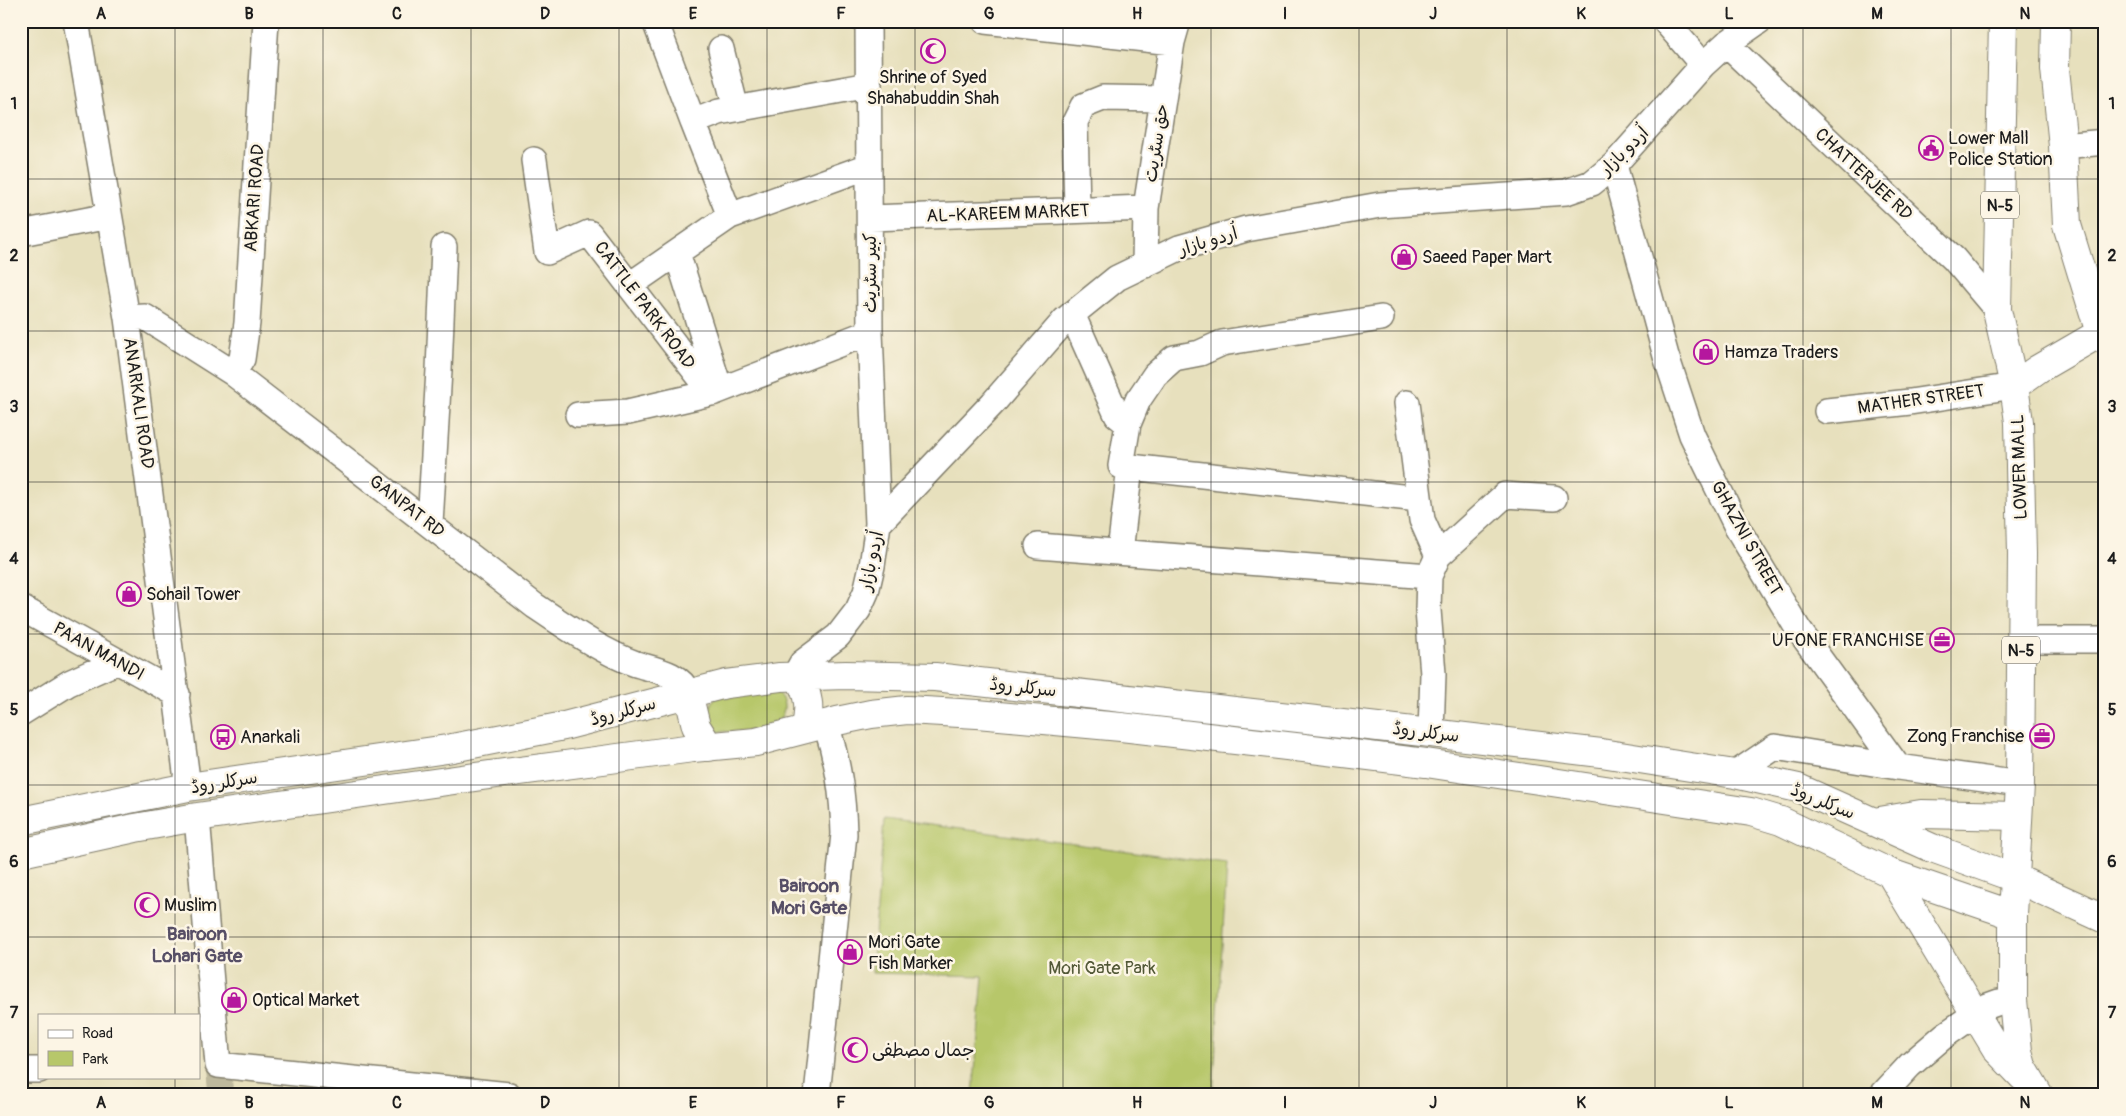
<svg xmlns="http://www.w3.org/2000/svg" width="2126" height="1116" viewBox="0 0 2126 1116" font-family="Pangolin,'Playpen Sans Arabic',sans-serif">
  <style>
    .green { fill: #b7c76a; stroke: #6a7243 }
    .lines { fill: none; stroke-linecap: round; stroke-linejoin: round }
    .minor-tunnel { stroke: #beb99d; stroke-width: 25; stroke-dasharray: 25 12; stroke-linecap: butt }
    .minor-casing { stroke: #827e6c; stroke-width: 28 }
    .major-casing { stroke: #827e6c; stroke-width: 30 }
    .minor { stroke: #fff; stroke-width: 25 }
    .major { stroke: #fff; stroke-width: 28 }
    .grid { fill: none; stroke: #1c1c1c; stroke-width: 1; stroke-opacity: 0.55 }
    .labels { text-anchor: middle; stroke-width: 5; stroke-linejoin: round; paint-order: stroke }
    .shield { fill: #fcf5e5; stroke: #5f5d58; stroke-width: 1 }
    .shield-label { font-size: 16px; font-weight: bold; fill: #1c1c1c }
    .poi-label { font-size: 18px; fill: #1c1c1c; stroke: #fcf5e5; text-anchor: start }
    .street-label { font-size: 18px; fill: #1c1c1c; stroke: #fcf5e5 }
    .park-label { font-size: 18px; fill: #525837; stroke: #fcf5e5 }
    .neighbourhood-label { font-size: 19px; font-weight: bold; fill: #564e66; stroke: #fcf5e5 }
    .neatline { fill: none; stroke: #1c1c1c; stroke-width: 2 }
    .grid-label { font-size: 16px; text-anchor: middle; font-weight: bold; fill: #1c1c1c }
  </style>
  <rect width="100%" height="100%" fill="#fcf5e5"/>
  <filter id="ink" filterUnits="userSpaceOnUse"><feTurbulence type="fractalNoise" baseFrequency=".02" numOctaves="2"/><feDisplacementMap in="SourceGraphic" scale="10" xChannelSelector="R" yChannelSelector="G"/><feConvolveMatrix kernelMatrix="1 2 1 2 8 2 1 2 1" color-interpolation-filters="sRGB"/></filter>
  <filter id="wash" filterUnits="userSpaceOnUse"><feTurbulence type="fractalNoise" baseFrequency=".0096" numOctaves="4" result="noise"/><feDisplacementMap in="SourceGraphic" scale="20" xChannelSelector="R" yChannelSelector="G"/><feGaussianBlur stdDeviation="1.12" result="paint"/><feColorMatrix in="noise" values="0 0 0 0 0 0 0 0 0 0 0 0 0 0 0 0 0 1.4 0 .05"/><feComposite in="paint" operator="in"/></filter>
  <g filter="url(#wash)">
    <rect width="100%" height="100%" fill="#e7e0bd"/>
    <path class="green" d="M769,688C778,693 785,698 784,709C780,736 740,730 719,732C707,723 705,708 716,697Z
      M884,819L1227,864L1213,1095H973L983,976L872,973Z"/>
  </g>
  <g filter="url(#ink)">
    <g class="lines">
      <path class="minor-tunnel" d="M218,1065L221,1095"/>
      <defs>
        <path id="minor" d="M76,21L127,318L188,787
          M655,21L693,122
          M868,21L870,332L878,524
          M985,21L1172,42
          M1665,21L1703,65
          M1726,44L1954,259L1997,310
          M721,49L736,109
          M2063,146L2105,142
          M534,160L547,252L589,233L712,393
          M1614,165L1666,356L1692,435L1738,529L1798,629L1898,767L2020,784
          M1077,209L1075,122L1083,106L1103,98L1163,99
          M730,216L693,122L719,112L869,85
          M870,218L1146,208
          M21,233L109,216
          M677,253L720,390
          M1145,265L1146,208L1172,42L1178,21
          M630,285L730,216L869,166
          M1072,314L1117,415L1128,424
          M127,318L145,317L233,373L535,606C567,627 600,651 636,664C655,670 680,673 688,693
          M1381,318L1222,343L1200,353L1174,358L1155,375L1138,400L1128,424L1121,466L1419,499
          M233,373L242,359L247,323L266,21
          M1407,403L1422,520L1438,556
          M1827,411L1910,402L2014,386
          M578,415L628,412L715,392L870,332
          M430,524L439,370L444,247
          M1038,546L1429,576L1428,610L1433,674L1431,733
          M1120,552L1130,467
          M1429,576L1438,556L1505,495L1554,498
          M21,608L177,694
          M2021,640H2105
          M798,677L797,672L802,663L838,636L858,610L866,592L872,566L878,524L993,403L1065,320L1117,278L1179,248L1246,229L1380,205L1566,192L1592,183L1614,165L1703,65L1726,44L1759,21
          M21,713L69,683L118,661
          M1735,774L1775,747L1898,767
          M197,817L218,1065L509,1095
          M21,1070H39
          M817,1095L844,834C843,794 838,762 826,724
          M1882,1095L1910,1065L1945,1035L1985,1007L1999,1002L2013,1000"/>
        <path id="major" d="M2003,21L1997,310L2014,386L2019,422L2022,554L2020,784L2013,915V1000L2018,1051L2022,1066L2039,1095
          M2056,21L2055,69L2063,146L2067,225L2100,333L2105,340
          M2014,386L2038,369L2100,333
          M798,677C809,694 811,709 805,729
          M688,693L696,726L709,747
          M21,821L188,787L447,749L564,726L726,684L780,677L846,675L935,677L1431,733L1601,753L1735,774L1798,788L1932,848L2015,878L2105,919
          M1874,822L1921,814L2018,816
          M21,853L135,828L197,817L482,776L693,748L756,742L837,721L871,714L907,710L977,714L1121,727L1304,748L1426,763L1751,812L1781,821L1890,873L2013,915
          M1890,873L1997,1050L2023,1077"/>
      </defs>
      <use href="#minor" class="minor-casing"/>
      <use href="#major" class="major-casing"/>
      <use href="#minor" class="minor"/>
      <use href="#major" class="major"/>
    </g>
  </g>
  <path class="grid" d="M175,21V1015M323,21V1095M471,21V1095M619,21V1095M767,21V1095M915,21V1095M1063,21V1095M1211,21V1095M1359,21V1095M1507,21V1095M1655,21V1095M1803,21V1095M1951,21V1095M21,179H2105M21,331H2105M21,482H2105M21,634H2105M21,785H2105M21,937H2105M175,1077V1095"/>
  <defs>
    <symbol id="mosque-ring" viewBox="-11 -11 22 22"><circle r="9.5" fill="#fcf5e5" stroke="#b5179e" stroke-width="1.5"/><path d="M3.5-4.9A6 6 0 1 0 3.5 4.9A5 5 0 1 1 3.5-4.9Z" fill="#b5179e"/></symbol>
    <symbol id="civic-ring" viewBox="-11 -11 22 22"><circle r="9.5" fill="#fcf5e5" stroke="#b5179e" stroke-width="1.5"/><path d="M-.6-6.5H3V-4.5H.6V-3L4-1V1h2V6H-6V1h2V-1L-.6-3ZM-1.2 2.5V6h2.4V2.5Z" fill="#b5179e"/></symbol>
    <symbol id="shop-ring" viewBox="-11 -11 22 22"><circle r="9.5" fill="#fcf5e5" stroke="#b5179e" stroke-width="1.5"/><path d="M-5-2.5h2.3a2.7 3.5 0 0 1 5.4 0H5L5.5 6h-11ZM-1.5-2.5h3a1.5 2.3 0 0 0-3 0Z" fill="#b5179e"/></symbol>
    <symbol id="office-ring" viewBox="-11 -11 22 22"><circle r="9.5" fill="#fcf5e5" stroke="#b5179e" stroke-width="1.5"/><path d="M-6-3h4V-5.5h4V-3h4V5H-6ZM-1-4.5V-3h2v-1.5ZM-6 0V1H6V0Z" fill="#b5179e"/></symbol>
    <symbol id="bus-ring" viewBox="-11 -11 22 22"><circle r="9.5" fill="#fcf5e5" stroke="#b5179e" stroke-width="1.5"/><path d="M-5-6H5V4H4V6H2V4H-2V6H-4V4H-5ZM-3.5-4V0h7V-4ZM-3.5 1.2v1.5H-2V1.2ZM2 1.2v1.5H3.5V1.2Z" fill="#b5179e"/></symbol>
  </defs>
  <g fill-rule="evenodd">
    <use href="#mosque-ring" x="919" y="37" width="28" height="28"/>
    <use href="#civic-ring" x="1917" y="134" width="28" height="28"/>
    <use href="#shop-ring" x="1390" y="243" width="28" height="28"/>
    <use href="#shop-ring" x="1692" y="338" width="28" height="28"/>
    <use href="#shop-ring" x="115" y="580" width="28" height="28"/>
    <use href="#office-ring" x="1928" y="626" width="28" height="28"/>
    <use href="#office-ring" x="2028" y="722" width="28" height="28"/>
    <use href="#bus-ring" x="209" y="723" width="28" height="28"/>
    <use href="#mosque-ring" x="133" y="891" width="28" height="28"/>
    <use href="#shop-ring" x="836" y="938" width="28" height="28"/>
    <use href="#shop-ring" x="220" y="986" width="28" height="28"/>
    <use href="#mosque-ring" x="841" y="1036" width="28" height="28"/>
  </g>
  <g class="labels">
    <g class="shield">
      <rect x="1981" y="191.5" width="38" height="27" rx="4"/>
      <rect x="2002" y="636.5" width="38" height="27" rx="4"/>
    </g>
    <g class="shield-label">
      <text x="2000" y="211">N-5</text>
      <text x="2021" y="656">N-5</text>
    </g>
    <g class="poi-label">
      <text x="933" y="83" text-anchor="middle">Shrine of Syed<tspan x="933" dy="21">Shahabuddin Shah</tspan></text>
      <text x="1948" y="144">Lower Mall<tspan x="1948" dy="21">Police Station</tspan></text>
      <text x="1422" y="263">Saeed Paper Mart</text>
      <text x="1724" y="358">Hamza Traders</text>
      <text x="146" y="600">Sohail Tower</text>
      <text x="1924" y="646" text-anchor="end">UFONE FRANCHISE</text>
      <text x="2024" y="742" text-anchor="end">Zong Franchise</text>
      <text x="240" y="743">Anarkali</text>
      <text x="164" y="911">Muslim</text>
      <text x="868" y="948">Mori Gate<tspan x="868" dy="21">Fish Marker</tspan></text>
      <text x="252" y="1006">Optical Market</text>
      <text x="872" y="1056">جمال مصطفی</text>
    </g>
    <g class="street-label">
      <text transform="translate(1156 143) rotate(-81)" y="6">حق سٹریت</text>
      <text transform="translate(1624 151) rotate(-45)" y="6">اُردو بازار</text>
      <text transform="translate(1864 174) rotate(43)" y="6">CHATTERJEE RD</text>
      <text transform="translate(254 198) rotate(-86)" y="6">ABKARI ROAD</text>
      <text transform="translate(1008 213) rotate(-2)" y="6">AL-KAREEM MARKET</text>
      <text transform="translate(1208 241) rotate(-17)" y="6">اُردو بازار</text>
      <text transform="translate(870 273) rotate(-90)" y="6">کبیر سٹریٹ</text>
      <text transform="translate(645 305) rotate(53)" y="6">CATTLE PARK ROAD</text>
      <text transform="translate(1921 399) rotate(-8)" y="6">MATHER STREET</text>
      <text transform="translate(139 403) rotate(82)" y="6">ANARKALI ROAD</text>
      <text transform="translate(2019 467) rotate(-92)" y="6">LOWER MALL</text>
      <text transform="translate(407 506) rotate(38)" y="6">GANPAT RD</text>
      <text transform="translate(1747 538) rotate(61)" y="6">GHAZNI STREET</text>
      <text transform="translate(871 561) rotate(-78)" y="6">اُردو بازار</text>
      <text transform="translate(99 651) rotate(29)" y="6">PAAN MANDI</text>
      <text transform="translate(1023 687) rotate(6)" y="6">سرکلر روڈ</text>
      <text transform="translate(623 711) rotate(-15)" y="6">سرکلر روڈ</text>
      <text transform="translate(1426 732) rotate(7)" y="6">سرکلر روڈ</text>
      <text transform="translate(224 782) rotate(-9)" y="6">سرکلر روڈ</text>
      <text transform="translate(1823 801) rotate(22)" y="6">سرکلر روڈ</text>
    </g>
    <g class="park-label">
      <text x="1102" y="974">Mori Gate Park</text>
    </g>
    <g class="neighbourhood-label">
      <text x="809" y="892">Bairoon<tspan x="809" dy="22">Mori Gate</tspan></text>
      <text x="197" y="940">Bairoon<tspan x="197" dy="22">Lohari Gate</tspan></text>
    </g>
  </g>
  <rect width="2126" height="1116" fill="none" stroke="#fcf5e5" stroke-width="55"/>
  <rect x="38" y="1014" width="162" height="65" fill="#fcf5e5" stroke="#a29e95"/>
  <rect x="48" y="1030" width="25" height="8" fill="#ffffff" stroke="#a29e95"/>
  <text x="82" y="1038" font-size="15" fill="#1c1c1c">Road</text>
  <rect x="48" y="1051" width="25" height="15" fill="#b7c76a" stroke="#a29e95"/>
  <text x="82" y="1064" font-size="15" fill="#1c1c1c">Park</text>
  <rect x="28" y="28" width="2070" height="1060" class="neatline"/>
  <g class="grid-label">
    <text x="101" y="19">A</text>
    <text x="249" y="19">B</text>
    <text x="397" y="19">C</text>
    <text x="545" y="19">D</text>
    <text x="693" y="19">E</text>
    <text x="841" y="19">F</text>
    <text x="989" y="19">G</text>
    <text x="1137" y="19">H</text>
    <text x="1285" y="19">I</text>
    <text x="1433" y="19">J</text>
    <text x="1581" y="19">K</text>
    <text x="1729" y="19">L</text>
    <text x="1877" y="19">M</text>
    <text x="2025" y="19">N</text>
    <text x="14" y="109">1</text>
    <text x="2112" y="109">1</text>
    <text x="14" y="261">2</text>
    <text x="2112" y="261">2</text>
    <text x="14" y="412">3</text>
    <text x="2112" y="412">3</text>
    <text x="14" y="564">4</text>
    <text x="2112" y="564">4</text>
    <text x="14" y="715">5</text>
    <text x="2112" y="715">5</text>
    <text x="14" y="867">6</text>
    <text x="2112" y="867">6</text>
    <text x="14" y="1018">7</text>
    <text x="2112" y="1018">7</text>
    <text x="101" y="1108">A</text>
    <text x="249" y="1108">B</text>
    <text x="397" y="1108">C</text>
    <text x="545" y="1108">D</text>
    <text x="693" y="1108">E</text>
    <text x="841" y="1108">F</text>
    <text x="989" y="1108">G</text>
    <text x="1137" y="1108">H</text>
    <text x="1285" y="1108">I</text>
    <text x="1433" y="1108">J</text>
    <text x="1581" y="1108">K</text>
    <text x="1729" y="1108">L</text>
    <text x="1877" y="1108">M</text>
    <text x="2025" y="1108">N</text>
  </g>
</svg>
